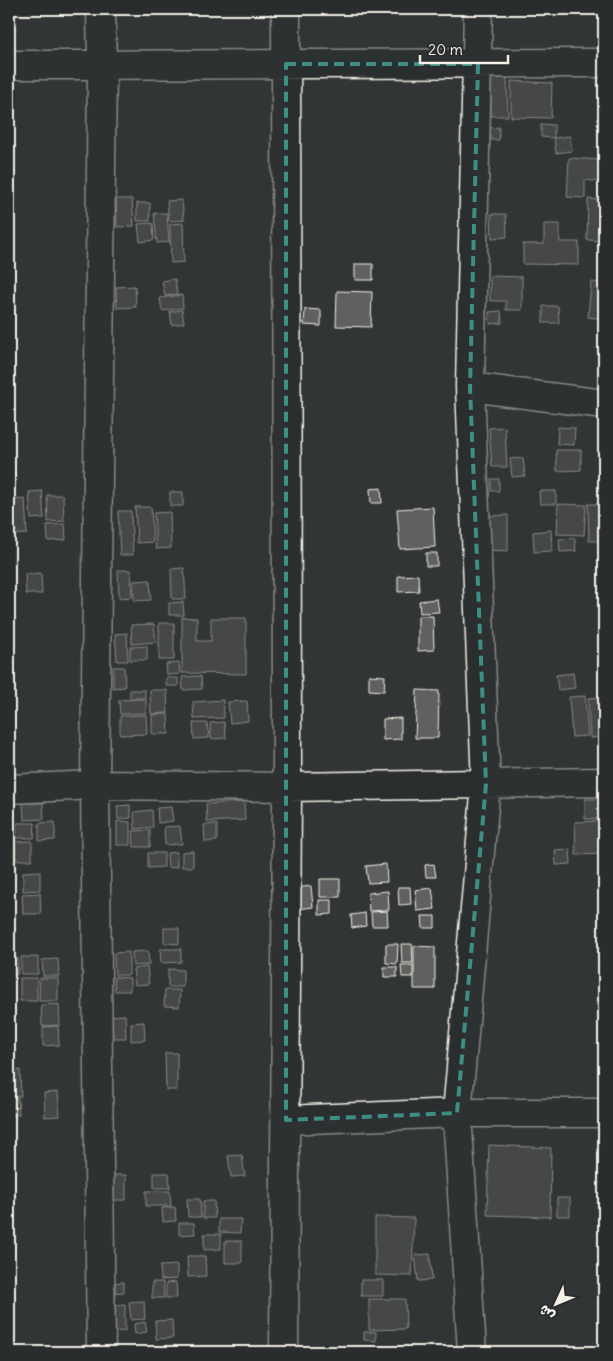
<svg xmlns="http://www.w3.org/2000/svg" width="613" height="1361" viewBox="0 0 613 1361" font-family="Delius,'Playpen Sans Arabic',sans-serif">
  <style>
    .building { fill: #5f605f; stroke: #f4f1e8 }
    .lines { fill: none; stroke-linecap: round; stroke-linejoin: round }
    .minor-casing { stroke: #f4f1e8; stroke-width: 31 }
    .minor { stroke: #2a2d2e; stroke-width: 28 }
    .marked { fill: none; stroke: #3d8f86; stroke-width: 4; stroke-dasharray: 10 6; stroke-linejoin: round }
  </style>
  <rect width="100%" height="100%" fill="#323535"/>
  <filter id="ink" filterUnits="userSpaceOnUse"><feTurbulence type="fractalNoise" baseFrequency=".02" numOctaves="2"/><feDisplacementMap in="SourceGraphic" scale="10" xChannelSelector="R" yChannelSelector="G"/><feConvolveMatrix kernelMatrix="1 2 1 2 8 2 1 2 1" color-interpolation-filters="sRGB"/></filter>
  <g filter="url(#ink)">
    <path class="building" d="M491,78H507L508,116H491Z
      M511,81L552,83L551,118L511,117Z
      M541,124L554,125V138L541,137Z
      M499,127V140H491L490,128Z
      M570,136L572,151L556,153L554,138Z
      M569,158L601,160L600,182L585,180V198L567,197Z
      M603,169H604V194Z
      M116,199H132L134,226L117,227Z
      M588,199L604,200V241L587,240Z
      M182,200L184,220L169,221L167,201Z
      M137,203H150V221H137Z
      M154,213H167L169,242L157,243Z
      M491,214H506L507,237L492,238Z
      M153,223L154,240L140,242L138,224Z
      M183,223L184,262L171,263L170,224Z
      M544,224H560V242H579V265L523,264V244H544Z
      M355,264H373V280H355Z
      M490,276L522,277V310H506V301H490Z
      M175,279L177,294L165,296L162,281Z
      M591,282L604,283V319L588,317Z
      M135,286L136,307L117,308L116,287Z
      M337,291L372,292L371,327L336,326Z
      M182,295L183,308L162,311L160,298Z
      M543,306H558L559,323H543Z
      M305,309L321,310V326L304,325Z
      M182,310L184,323L172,325L170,312Z
      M501,311L502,323L490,324L489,312Z
      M505,427L507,467H492L489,428Z
      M558,427L575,428L574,445L557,444Z
      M556,450H581V470L557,471Z
      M523,458L525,476L512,477L510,459Z
      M9,473H15V488H9Z
      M491,479H499V491H491Z
      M381,488L382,503H371L370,489Z
      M42,491L44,518L31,519L29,492Z
      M539,491H556V504H540Z
      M170,492H183V506H170Z
      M47,495H63L64,521L48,522Z
      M25,499L27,534L9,535V500Z
      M558,504L586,505L584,535L557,534Z
      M588,504H604V541H589Z
      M135,507H151L153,542L137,543Z
      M433,507L435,547L400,549L397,509Z
      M118,511H131L133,555H120Z
      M170,512L171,548L156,549L154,513Z
      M508,515V551L487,550V516Z
      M65,524L66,540L48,541L47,525Z
      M551,530L552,551L534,552L533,532Z
      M575,538L576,551L560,552L559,539Z
      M426,553H437V566H426Z
      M184,568L186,599H172L171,569Z
      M118,570H131L132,597L119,598Z
      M41,573L42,594H26L25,574Z
      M418,575L419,591L398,592V576Z
      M150,580L151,600L134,601L133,581Z
      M9,590H11V607H9Z
      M437,599L439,612L420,613L419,601Z
      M183,602L184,615H169V603Z
      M418,616H433L434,650L418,651Z
      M182,617L197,618V641H211V618H246V674L182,673Z
      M159,623H174V660H159Z
      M154,624L156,642L132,644L131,625Z
      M127,633L128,661H117L115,634Z
      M147,646V660H130V647Z
      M179,663L180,674L167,675L166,664Z
      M113,667H124L125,687L113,688Z
      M573,673L575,688L558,690L556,675Z
      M369,675L385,676L384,691L369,690Z
      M201,676L202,689L183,690L182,677Z
      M166,678H178V686H166Z
      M130,690H145V698H130Z
      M150,690H167L168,713L151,714Z
      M417,690L439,691L438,738H415Z
      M585,696L588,736L572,737L569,697Z
      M604,697V737L590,738L588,698Z
      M146,699V713L120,714L119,700Z
      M223,700L224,718L194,719L193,702Z
      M247,701L248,721L230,723L228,702Z
      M168,714L169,734H152V715Z
      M146,715L147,734L120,735V716Z
      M401,718V739L383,740V719Z
      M224,722L226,738L211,739L210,723Z
      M193,723H207L209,738L194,739Z
      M585,799H604V819H585Z
      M244,802L245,820L207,822L206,804Z
      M23,803H43L44,819L24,820Z
      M130,805L131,818L118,819L117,806Z
      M171,807L173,821L158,823L157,808Z
      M152,810L153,827L135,829L134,812Z
      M117,821L130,822V845H117Z
      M602,821L604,854L576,855L575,822Z
      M55,822V840L39,841V823Z
      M17,823H35L34,838H16Z
      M217,824V841L205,842L204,825Z
      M180,826L182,844L165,845L164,827Z
      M150,830V847H134L133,831Z
      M32,841V860H16L15,842Z
      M570,849L571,864L556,865L555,850Z
      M193,851V867H182V852Z
      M177,852V867L168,868L167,853Z
      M148,853H164V867L148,868Z
      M386,864L387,882L368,883L366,866Z
      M434,864L436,877H426L425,865Z
      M40,871V890L23,891V872Z
      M320,879H340V897H320Z
      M311,886L313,907L298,909L296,888Z
      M398,887H410L411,904L399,905Z
      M432,888L435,909L417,911L415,890Z
      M388,891L389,910L369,911L368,893Z
      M40,893L41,914H23L22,894Z
      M319,900H332V914L319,915Z
      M387,911L388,926H372L371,912Z
      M365,913L366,926L352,928L351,915Z
      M422,916H435V928H423Z
      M164,928H179V944L164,943Z
      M9,939H12L13,955H9Z
      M386,944H398L397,964L386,963Z
      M401,944H412L413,963H402Z
      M414,946L435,947V989H414Z
      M160,949H181V962L161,963Z
      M148,951L149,965L133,966L132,952Z
      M129,952V975H115L114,953Z
      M21,957H38V974H21Z
      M9,958H18V974H9Z
      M58,959L59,976H43L42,960Z
      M401,965H413V977H402Z
      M147,967L149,984L135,985L133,969Z
      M384,967H397V977H384Z
      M168,969L183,970V987H168Z
      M114,977L130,978V991H115Z
      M20,978H37V1001H20Z
      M40,978H58V1001H39Z
      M165,990H180L179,1007L164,1006Z
      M59,1004L60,1025L42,1026L41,1005Z
      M125,1015L126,1038H113L112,1016Z
      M144,1022L145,1040L131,1041V1023Z
      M58,1026L59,1045L43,1046V1027Z
      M9,1029H12L13,1051H9Z
      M165,1053H177V1090H166Z
      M9,1054H11L13,1068L9,1069Z
      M20,1070L21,1096L9,1097V1071Z
      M58,1092L60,1116L45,1117L44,1093Z
      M18,1098L19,1115H9V1099Z
      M489,1145L551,1148L550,1217L487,1215Z
      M242,1155L245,1176L231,1177L228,1156Z
      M154,1173H169L170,1188H154Z
      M110,1175H126V1200H110Z
      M146,1191H170L171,1206H146Z
      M557,1198H570V1216H557Z
      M187,1199H200L201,1217H188Z
      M203,1201H214L215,1218H203Z
      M175,1207L176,1221L163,1222L162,1208Z
      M375,1217L414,1218L412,1276L375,1275Z
      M219,1219H241L240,1233L219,1232Z
      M179,1223H194L195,1234L179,1235Z
      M204,1234H221V1249L204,1250Z
      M225,1241H242V1263H225Z
      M430,1254L432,1280L418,1281L415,1255Z
      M187,1256H205L206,1276L188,1277Z
      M177,1265V1279L161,1280L160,1266Z
      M361,1280H383V1296H361Z
      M124,1282V1292L112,1293L111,1283Z
      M152,1282H163L164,1298H152Z
      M176,1282L177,1298H166V1283Z
      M369,1299H405L406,1329L369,1330Z
      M144,1301L145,1319L131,1320L129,1302Z
      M110,1305H125V1331L111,1332Z
      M172,1320L173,1338L156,1339L155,1321Z
      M145,1322L147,1332L135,1334L134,1324Z
      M364,1332H376V1341L364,1340Z
      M315,1350H333V1352H315Z"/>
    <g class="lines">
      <defs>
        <path id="minor" d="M101,9L102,65L95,785L101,1352
          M9,65L604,63
          M470,387L604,404
          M9,789L95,785L287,787L604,782
          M286,1120L457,1113H604
          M284,1352L287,787L286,9
          M472,1352L457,1113L486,784L470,387L478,9"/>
      </defs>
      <use href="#minor" class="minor-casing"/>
      <use href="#minor" class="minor"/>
    </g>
  </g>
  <path d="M0 0H613V1361H0ZM286,64H478L470,387L486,784L457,1113L286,1120Z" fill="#323535" fill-opacity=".55" fill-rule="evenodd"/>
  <path class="marked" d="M286,64H478L470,387L486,784L457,1113L286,1120Z"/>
  <rect width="613" height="1361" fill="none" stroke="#2a2d2e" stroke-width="30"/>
  <rect x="15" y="15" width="583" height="1331" fill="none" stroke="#f4f1e8" stroke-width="2" filter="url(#ink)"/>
  <g transform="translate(556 1304) rotate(226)" stroke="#2a2d2e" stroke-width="4" paint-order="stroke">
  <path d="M0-4L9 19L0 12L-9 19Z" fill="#f4f1e8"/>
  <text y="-8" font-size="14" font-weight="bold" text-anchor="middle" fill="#f4f1e8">ش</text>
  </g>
  <path d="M420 55v8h88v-8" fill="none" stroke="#f4f1e8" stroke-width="2.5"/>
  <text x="428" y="55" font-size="15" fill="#f4f1e8" stroke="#2a2d2e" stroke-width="4" paint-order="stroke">20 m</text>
</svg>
